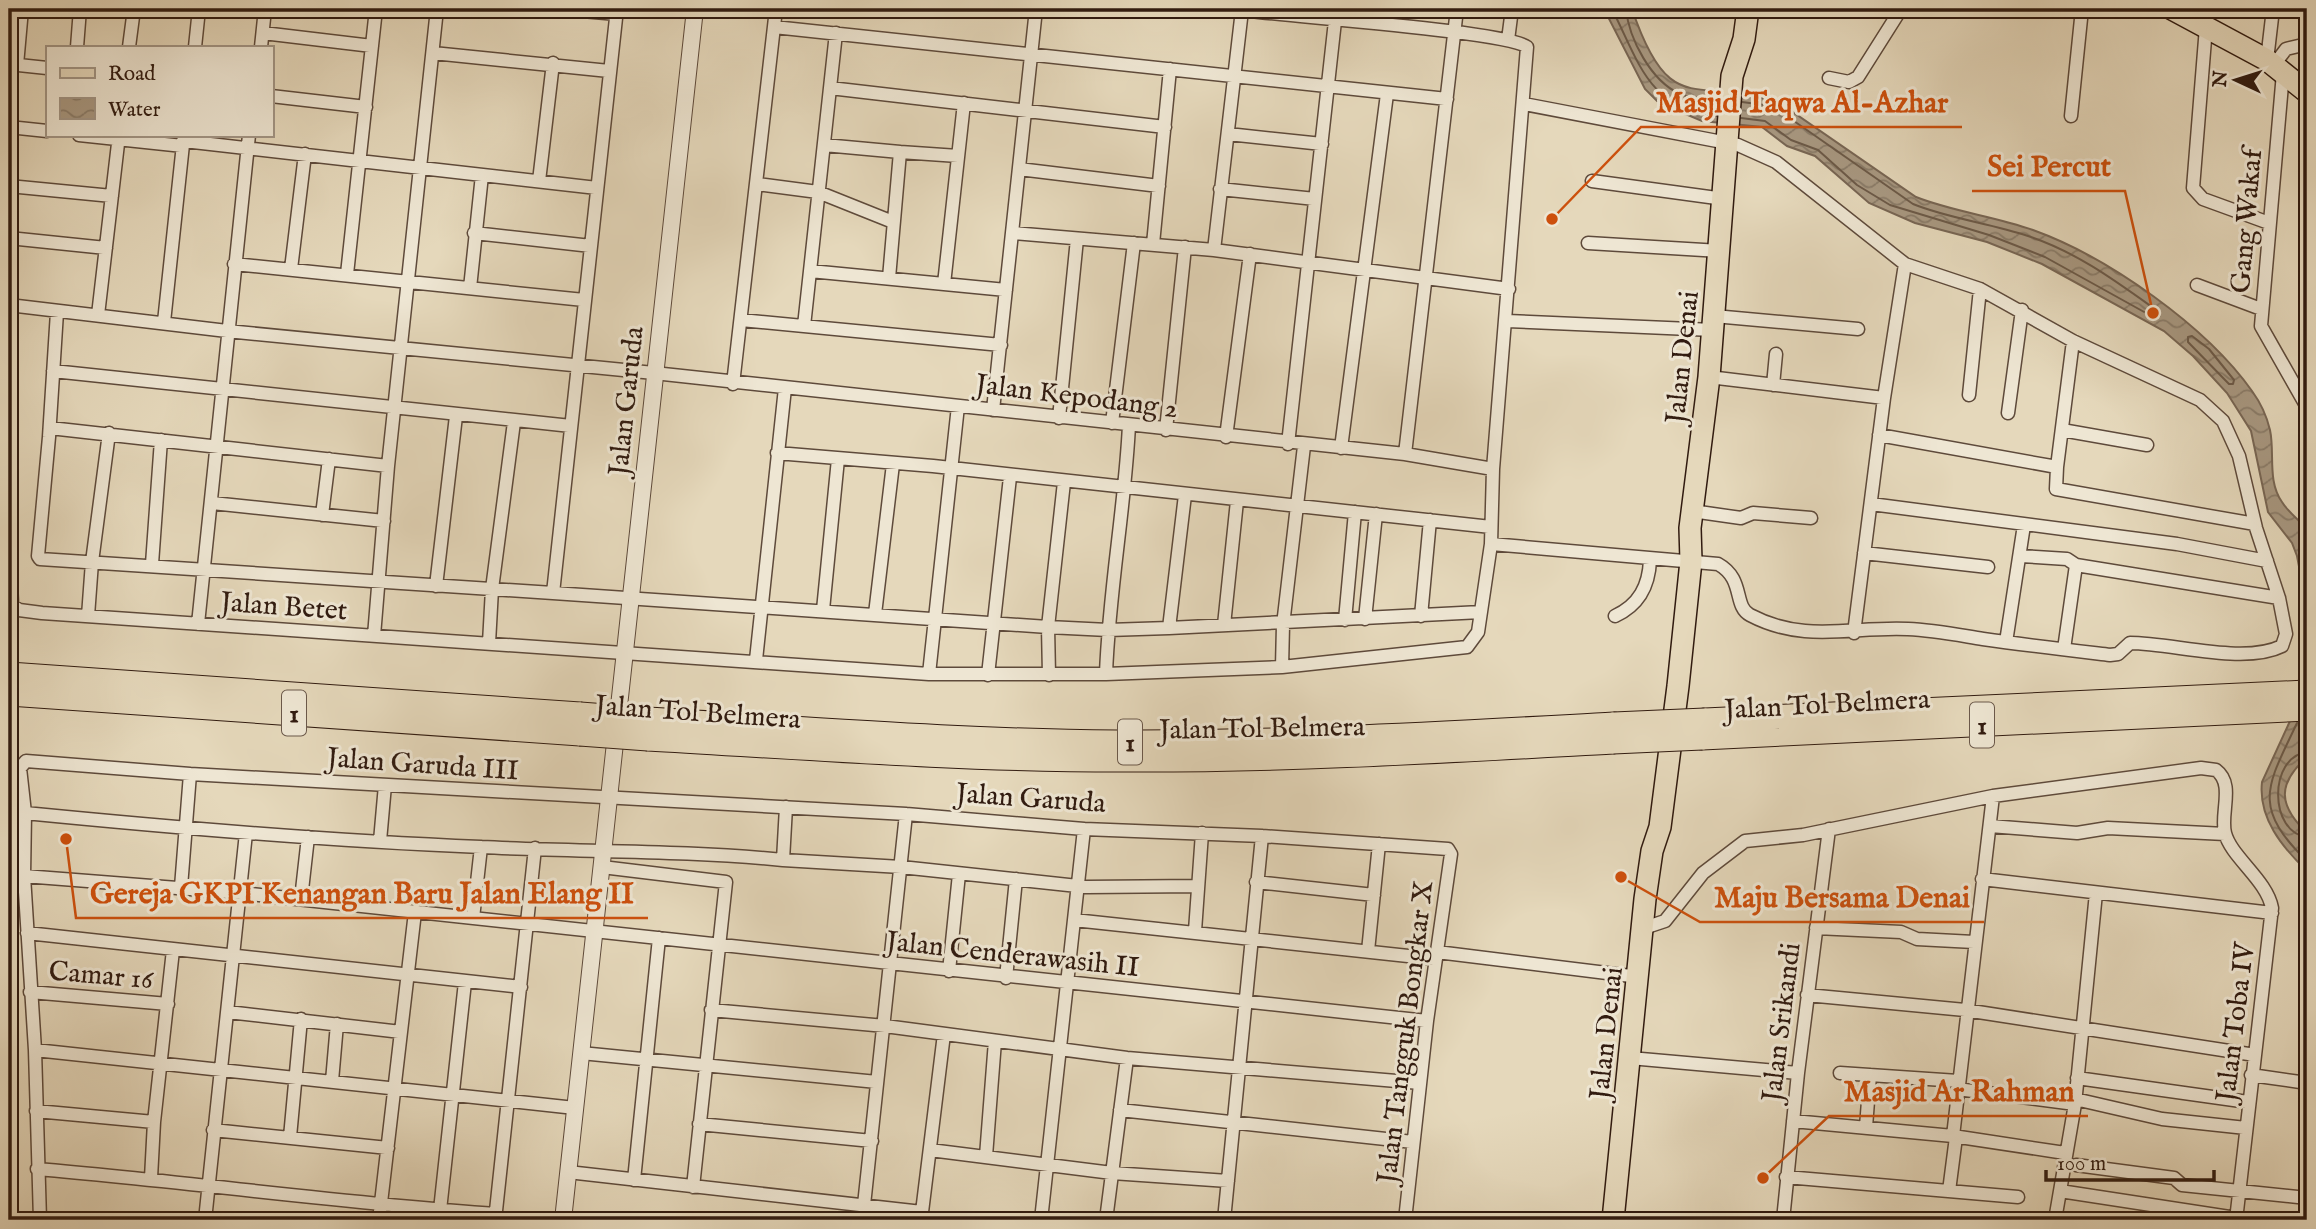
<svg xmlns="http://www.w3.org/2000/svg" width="2316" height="1229" viewBox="0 0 2316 1229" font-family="'IM FELL English',serif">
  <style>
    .water { fill: url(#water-waves); stroke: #786654; stroke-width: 2 }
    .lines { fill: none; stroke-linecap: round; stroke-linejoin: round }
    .shore { stroke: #6c5a48; stroke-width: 2 }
    .minor-casing { stroke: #5e4a3b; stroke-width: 15 }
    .tertiary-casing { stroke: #5e4a3b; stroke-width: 18 }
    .primary-casing { stroke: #311b10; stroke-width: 24 }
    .motorway-casing { stroke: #311b10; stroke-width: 25 }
    .minor { stroke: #eee6d3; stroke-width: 12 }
    .tertiary { stroke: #eee6d3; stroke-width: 16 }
    .primary { stroke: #e5d8bb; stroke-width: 21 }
    .motorway { stroke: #e5d8bb; stroke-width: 23 }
    .motorway-bridge-casing { stroke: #311b10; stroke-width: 25; stroke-linecap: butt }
    .motorway-bridge { stroke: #e5d8bb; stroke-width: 23 }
    .labels { text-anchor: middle; stroke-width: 6; stroke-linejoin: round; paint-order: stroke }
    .shield { fill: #eee6d3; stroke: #6a584a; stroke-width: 2 }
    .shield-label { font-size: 26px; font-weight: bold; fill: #311b10 }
    .street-label { font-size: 28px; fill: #311b10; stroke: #eee6d3 }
    .leader { fill: none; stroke: #cd500d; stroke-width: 2.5 }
    .callout-dot { fill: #cd500d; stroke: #eee6d3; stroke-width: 2.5 }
    .callout-label { font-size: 30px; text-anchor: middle; font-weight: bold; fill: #cd500d; stroke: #eee6d3; stroke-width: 6; stroke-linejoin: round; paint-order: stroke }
  </style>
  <defs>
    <pattern id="water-waves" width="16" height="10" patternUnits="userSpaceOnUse" patternTransform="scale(1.75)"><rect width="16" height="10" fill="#a89881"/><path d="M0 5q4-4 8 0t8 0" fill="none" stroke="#897b68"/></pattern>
  </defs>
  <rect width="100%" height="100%" fill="#e5d8bb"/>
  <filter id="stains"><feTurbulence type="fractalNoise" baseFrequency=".00286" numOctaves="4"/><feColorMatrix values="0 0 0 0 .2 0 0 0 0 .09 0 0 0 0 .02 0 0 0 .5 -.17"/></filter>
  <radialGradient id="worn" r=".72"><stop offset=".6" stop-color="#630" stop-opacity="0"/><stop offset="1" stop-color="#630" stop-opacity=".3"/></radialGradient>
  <path class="water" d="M1604,9H1632C1672,127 1700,70 1784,106L1916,197C1954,212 1994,216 2033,230C2108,257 2206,326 2252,391C2260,402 2267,417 2270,430C2275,453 2267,481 2282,502C2288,512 2300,521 2307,529V608L2297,556L2292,543L2268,512L2251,431L2227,393L2193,356L2164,331L2042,264L1987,242L1915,223L1869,203L1815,156L1787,146L1762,127L1702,121L1659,103L1645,89Z
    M2307,684V757C2277,784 2278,805 2307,833V871C2282,847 2258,818 2262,782Z"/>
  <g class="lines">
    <path class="shore" d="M1612,9C1639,62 1648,109 1717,116
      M1626,9C1629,39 1651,81 1680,94C1691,99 1706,98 1718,100
      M1741,118L1765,121L1791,140L1818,150L1857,185L1890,205L1989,235L2045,257L2155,318L2160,316L2159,312C2117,282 2077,252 2028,236C1990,223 1950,219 1913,204L1781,112L1765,105L1742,102
      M2192,336L2209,349L2234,380L2233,384H2229L2188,342V337Z
      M2297,723C2268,785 2250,806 2307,861
      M2307,752C2268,757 2269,833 2307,837"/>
    <defs>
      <path id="minor" d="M559,9L617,14
        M774,27L1447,99
        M2206,27L2193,188L2203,199L2269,223
        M263,33L372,46
        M1508,40L1512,9
        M77,47L80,9
        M129,47L134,9
        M195,47L199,9
        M261,47L265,9
        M433,53L609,71
        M2267,60L2273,9
        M9,64L47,68
        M17,65L22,9
        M2274,65L2286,49L2307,44
        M2283,73L2261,326L2307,407
        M1829,78L1849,82L1858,77L1901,9
        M830,88L1165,127
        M271,96L366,107
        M2071,116L2082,9
        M9,127L47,131
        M1228,134L1322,144
        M79,135L183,146
        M184,141L597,188
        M824,145L900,152L889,278
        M900,152L958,156
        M1019,169L1159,186
        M539,181L553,63
        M1592,181L1724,199
        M757,184L818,192L893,222
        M9,186L112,196
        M1220,189L1315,199
        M474,233L591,246
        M1013,233L1214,250L1509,289
        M9,238L106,248
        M1588,243L1720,251
        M1153,244L1170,69
        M1214,250L1242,10
        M234,264L584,300
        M291,269L305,154
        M810,271L1006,290
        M347,274L376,9
        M944,284L964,103
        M2197,285L2261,309
        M470,288L482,175
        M9,305L227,331L654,373L1405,454L1493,469
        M57,312L49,437L38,556L40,559L553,593L617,9
        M98,315L119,135
        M1714,316L1858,329
        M741,320L1001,345
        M1507,321L1713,330
        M164,322L184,135
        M804,326L836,33
        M53,371L571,426
        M1709,377L1884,398
        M733,384L776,9
        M1773,385L1776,354
        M1969,395L1980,289
        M993,410L1036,9
        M2008,413L2022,310
        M1059,418L1077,239
        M1112,423L1134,243
        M50,428L388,466
        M1166,430L1185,247
        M2062,430L2147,445
        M1879,435L2057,467L2073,341
        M1226,437L1250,254
        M1288,444L1335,21
        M1341,448L1387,94
        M777,453L933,466L1491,527
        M1405,454L1457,9
        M2057,467L2056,489L2255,524
        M212,503L384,521
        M1871,504L2177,544L2267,561
        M1692,511L1741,518L1753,513L1811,518
        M322,515L329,459
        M9,537L12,605L19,610L42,613L929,674H1106L1282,667L1467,647L1478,632L1491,544L1493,469L1527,47C1507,31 1279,16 1234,9
        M1491,544L1718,564C1745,579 1733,606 1750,615C1805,644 1853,626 1908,629C1933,630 1958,635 1983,639C2025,645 2068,650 2110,655L2118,654L2130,643C2173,643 2244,665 2282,646L2286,634L2279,598L2256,528L2239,456L2223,421L2200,400L2073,341L1980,289L1905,264L1776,162L1738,145L1524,104
        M1864,553L1988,567
        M2021,556L2067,559L2076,565
        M152,564L161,440
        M436,586L456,416
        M553,593L1048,627L1108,630L1169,628L1185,495
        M823,610L838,459
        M875,614L893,464
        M88,616L92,562L109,433
        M1421,616L1430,520
        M1615,616C1639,605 1649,586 1650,560
        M1365,619L1376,514
        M1345,620L1355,512
        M198,624L249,135
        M1224,625L1237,501
        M1169,628L1481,612
        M1854,633L1884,398L1905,264
        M374,636L388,466L437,9
        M2006,642L2024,525
        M489,643L492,589L514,422
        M2064,649L2076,565L2279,598
        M756,660L785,388
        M1282,667L1283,625L1304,446
        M929,674L958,406
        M1106,674C1109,590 1125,508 1129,425
        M988,675L1010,477
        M1049,675L1048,627L1064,482
        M786,807L783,860L901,867L1087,887L1198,886
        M25,813C177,828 329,841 481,847C581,852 682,850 783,860
        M1990,826L2077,833L2108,828L2225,834
        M380,841L385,785
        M602,867L726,882L693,1187
        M24,876L241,893L1427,1021
        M1982,879L2272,913
        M1256,882L1374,895
        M181,887L190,774
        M301,899L308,837
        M473,918L481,847
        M1074,920L1436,959
        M1644,928L1665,921L1703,873L1745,841L1803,835L1993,796L2201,768L2216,770C2235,784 2220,813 2225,833C2231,857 2267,880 2272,908L2236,1220
        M1816,928L1901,932L1917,939L1974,942
        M1195,931L1202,833
        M27,933L521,987
        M1368,951L1379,844
        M1437,952L1639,977
        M949,971L959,874
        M1006,978L1016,879
        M30,992L168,1004
        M1807,995L1965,1010L2255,1055
        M711,1010L885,1026L1127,1058L1420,1083
        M228,1012L401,1032
        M35,1050L575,1108
        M581,1053L877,1082
        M1630,1058L1798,1073
        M1840,1073L1958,1081
        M2251,1075L2307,1083
        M2077,1078L2248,1102
        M332,1081L337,1024
        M1957,1089L2075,1104
        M2075,1099L2162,1119L2246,1128
        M1120,1110L1413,1142
        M36,1111L154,1122L173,950
        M1793,1121L1953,1136L2065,1153
        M699,1124L872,1141
        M1866,1127L1870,1075
        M213,1130L388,1148
        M1953,1136L1993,796
        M290,1137L301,1019
        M930,1150L1112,1173L1228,1181
        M986,1156L995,1041
        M2076,1165L2174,1178L2182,1185L2307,1198
        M37,1169C190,1182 342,1203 496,1214
        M568,1172L922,1212L944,1034
        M1786,1177L2018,1197
        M151,1178L154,1122
        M634,1180L659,938
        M1949,1191L1956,1137
        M2060,1191L2236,1218
        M864,1205L906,814
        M440,1210L465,982
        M40,1220L35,1050L24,876L25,813L20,768L26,761L190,774L906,814L1084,829L1262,836L1448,849L1451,854L1427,1021L1405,1220
        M205,1220L246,833
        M379,1220L415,912
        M495,1220L535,848
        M1041,1220L1084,829
        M1106,1220L1127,1058
        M1224,1220L1262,836
        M1783,1220L1798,1073L1829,829
        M2055,1220L2075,1104L2096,893"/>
      <path id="tertiary" d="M563,1220L695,9"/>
      <path id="primary" d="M2172,9L2267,60L2307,92
        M1613,1220L1645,899L1652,851L1660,827L1678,686L1691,561L1690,528L1709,377L1732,76L1744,39L1748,9"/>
      <path id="motorway" d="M9,674L580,714
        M9,694L580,734
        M646,719C803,728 960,741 1117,742C1283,743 1448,733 1614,724
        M1705,720L2307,692
        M1702,738L2307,709
        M648,739C805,748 963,760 1120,760C1285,761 1449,751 1613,742"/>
    </defs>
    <use href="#minor" class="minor-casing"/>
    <use href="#tertiary" class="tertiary-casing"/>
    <use href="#primary" class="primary-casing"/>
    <use href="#motorway" class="motorway-casing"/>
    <use href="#minor" class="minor"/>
    <use href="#tertiary" class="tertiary"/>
    <use href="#primary" class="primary"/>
    <use href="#motorway" class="motorway"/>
    <defs>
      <path id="motorway-bridge" d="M580,714L646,719
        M1614,724L1705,720
        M580,734L648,739
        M1613,742L1702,738"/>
    </defs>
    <use href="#motorway-bridge" class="motorway-bridge-casing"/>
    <use href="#motorway-bridge" class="motorway-bridge"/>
  </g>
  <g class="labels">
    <g class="shield">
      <rect x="282" y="690.5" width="24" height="45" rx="5"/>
      <rect x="1970" y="702.5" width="24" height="45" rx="5"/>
      <rect x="1118" y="719.5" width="24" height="45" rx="5"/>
    </g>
    <g class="shield-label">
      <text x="294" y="722">1</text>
      <text x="1982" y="734">1</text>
      <text x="1130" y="751">1</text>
    </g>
    <g class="street-label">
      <text transform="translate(2245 221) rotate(-85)" y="10">Gang Wakaf</text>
      <text transform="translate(1681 357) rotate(-84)" y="10">Jalan Denai</text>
      <text transform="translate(1077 395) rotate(7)" y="10">Jalan Kepodang 2</text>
      <text transform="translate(625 401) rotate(-84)" y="10">Jalan Garuda</text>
      <text transform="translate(284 605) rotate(4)" y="10">Jalan Betet</text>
      <text transform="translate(1827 703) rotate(-3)" y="10">Jalan Tol Belmera</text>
      <text transform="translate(698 711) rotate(4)" y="10">Jalan Tol Belmera</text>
      <text transform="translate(1262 727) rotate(-1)" y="10">Jalan Tol Belmera</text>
      <text transform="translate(423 763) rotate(4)" y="10">Jalan Garuda III</text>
      <text transform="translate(1031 797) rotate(4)" y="10">Jalan Garuda</text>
      <text transform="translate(1013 953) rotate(6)" y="10">Jalan Cenderawasih II</text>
      <text transform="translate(101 974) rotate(5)" y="10">Camar 16</text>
      <text transform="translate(1780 1022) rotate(-83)" y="10">Jalan Srikandi</text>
      <text transform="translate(2234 1022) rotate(-83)" y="10">Jalan Toba IV</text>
      <text transform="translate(1404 1032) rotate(-83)" y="10">Jalan Tangguk Bongkar X</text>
      <text transform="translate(1605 1033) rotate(-84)" y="10">Jalan Denai</text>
    </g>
  </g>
  <path class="leader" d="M1552 219L1641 127H1962M2153 313L2125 191H1972M66 839L76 918H648M1621 877L1700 922H1984M1763 1178L1829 1116H2088"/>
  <g class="callout-dot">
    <circle cx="1552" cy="219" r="7"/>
    <circle cx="2153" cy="313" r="7"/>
    <circle cx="66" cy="839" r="7"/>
    <circle cx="1621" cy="877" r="7"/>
    <circle cx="1763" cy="1178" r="7"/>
  </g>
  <g class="callout-label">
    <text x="1802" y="112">Masjid Taqwa Al-Azhar</text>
    <text x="2049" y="176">Sei Percut</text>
    <text x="362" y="903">Gereja GKPI Kenangan Baru Jalan Elang II</text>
    <text x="1842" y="907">Maju Bersama Denai</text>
    <text x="1959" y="1101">Masjid Ar Rahman</text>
  </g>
  <rect width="2316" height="1229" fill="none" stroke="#e5d8bb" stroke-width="35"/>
  <rect x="10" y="10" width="2295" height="1208" fill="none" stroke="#311b10" stroke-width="3.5"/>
  <rect x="18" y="18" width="2281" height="1194" fill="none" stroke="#311b10" stroke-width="2"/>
  <rect x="46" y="46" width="228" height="91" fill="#eee6d3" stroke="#a29585" stroke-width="2"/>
  <rect x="60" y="68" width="35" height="10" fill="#e5d8bb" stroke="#a29585" stroke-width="2"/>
  <text x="108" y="80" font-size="21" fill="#311b10">Road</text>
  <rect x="60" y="98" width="35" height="21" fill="url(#water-waves)" stroke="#a29585" stroke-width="2"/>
  <text x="108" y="116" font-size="21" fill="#311b10">Water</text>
  <g transform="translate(2236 80) rotate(274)" stroke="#eee6d3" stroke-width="5" paint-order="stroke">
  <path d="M0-5L12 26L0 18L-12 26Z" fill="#311b10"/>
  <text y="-10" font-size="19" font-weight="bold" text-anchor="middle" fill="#311b10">N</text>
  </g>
  <path d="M2046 1170v10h168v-10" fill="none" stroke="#311b10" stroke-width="3.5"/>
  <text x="2057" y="1170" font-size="21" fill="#311b10" stroke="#eee6d3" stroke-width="5" paint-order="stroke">100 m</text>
  <rect width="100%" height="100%" filter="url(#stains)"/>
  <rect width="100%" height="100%" fill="url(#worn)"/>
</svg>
